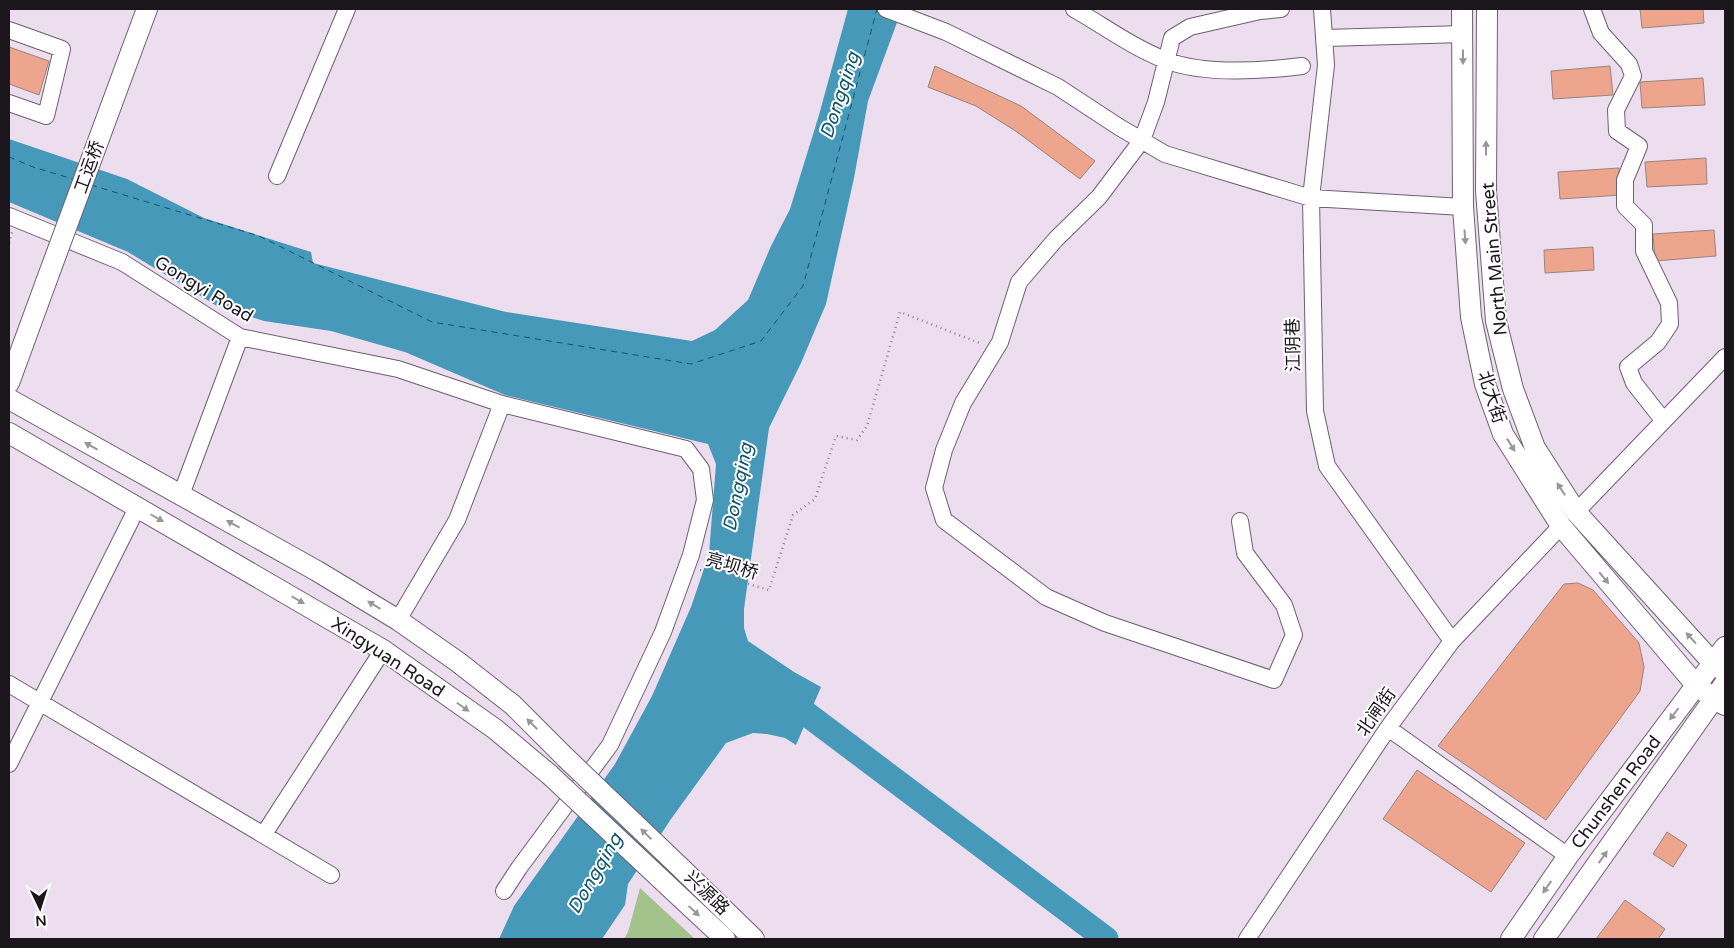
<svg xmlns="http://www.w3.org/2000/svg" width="1734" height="948" viewBox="0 0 1734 948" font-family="'Varela Round','Noto Sans SC',sans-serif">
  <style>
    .green { fill: #a3c28c }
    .water { fill: #4699b9 }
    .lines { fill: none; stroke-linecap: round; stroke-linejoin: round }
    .river { stroke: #4699b9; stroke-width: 25 }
    .ferry { stroke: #11556c; stroke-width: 1; stroke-dasharray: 6 5; stroke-linecap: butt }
    .building { fill: #eda58d; stroke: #99847d }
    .minor-casing { stroke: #6d606f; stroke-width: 18 }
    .major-casing { stroke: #6d606f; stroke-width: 22 }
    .path { stroke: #8e8390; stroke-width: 2.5; stroke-dasharray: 1 4; stroke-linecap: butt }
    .minor { stroke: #fff; stroke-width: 16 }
    .major { stroke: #fff; stroke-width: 20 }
    .major-bridge-casing { stroke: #6d606f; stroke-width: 22; stroke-linecap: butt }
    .major-bridge { stroke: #fff; stroke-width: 20 }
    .oneway { fill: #989699 }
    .labels { text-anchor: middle; stroke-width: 4; stroke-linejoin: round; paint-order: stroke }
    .street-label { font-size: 18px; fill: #1b161c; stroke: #fff }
    .water-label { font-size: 19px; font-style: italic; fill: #11556c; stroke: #fff }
  </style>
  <rect width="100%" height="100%" fill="#ecddef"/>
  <path class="green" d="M640,888L695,939H624L628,932Z"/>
  <path class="water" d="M848,9H902L868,101L854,178L826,304L801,363L769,428L744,609V628L748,641L794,672L821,687L796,745L785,738L767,734L753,733L726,743L671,819L628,884L625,905L602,939H499L514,906L615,764L652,696L691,607L709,554L716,464L708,444L505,395L405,352L331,331L264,321L217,306L128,252L9,202V139L127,179L204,218L311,252L313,263L506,312L692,341L715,330L748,300L771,246L790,209L819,115Z"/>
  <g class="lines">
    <path class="river" d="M779,699L800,709L1106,939"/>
    <path class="ferry" d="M9,157L33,167L73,179
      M91,185L259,236L432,322L691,364L761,341L803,286L877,9"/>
  </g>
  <path class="building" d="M1640,9H1703L1704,23L1642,28Z
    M9,47L49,61L39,95L9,84Z
    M935,66L1021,106L1095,161L1080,179L1017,132L976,106L928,87Z
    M1610,66L1613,95L1553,99L1551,71Z
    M1703,78L1705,105L1642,108L1640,82Z
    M1706,158L1707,184L1647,187L1645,162Z
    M1619,168L1621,195L1560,199L1558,172Z
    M1714,230L1716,256L1655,261L1653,234Z
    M1593,247L1594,270L1545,273L1544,250Z
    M1578,583L1593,590L1639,643L1644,667L1640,691L1546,820L1438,746L1564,584Z
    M1417,770L1525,843L1491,892L1383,819Z
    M1667,832L1687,845L1673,867L1653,854Z
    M1625,900L1665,929L1658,939H1596Z"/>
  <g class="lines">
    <defs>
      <path id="minor" d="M886,9L946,32L1058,87L1119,127L1165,154L1311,198L1463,207
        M1074,9C1104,26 1132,47 1165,60C1203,75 1262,71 1302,66
        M1322,9L1326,65L1311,198L1315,411L1327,466L1452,641
        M1592,9L1601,33L1629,64L1633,76L1616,110L1617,131L1639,146L1625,180V206L1644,225V251L1669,303L1670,324L1658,342L1628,367L1634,383L1663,420
        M9,30L62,49L46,116L9,103
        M1325,38L1463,34
        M277,176L347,9
        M9,216L122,262L240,337L398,369L502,404L686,449L701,469L705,500L691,555L663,632L610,745L519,868L504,891
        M181,495L240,337
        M1576,512L1725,357
        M1240,521L1245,553L1284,605L1294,635L1274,680L1105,623L1046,597L944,520L934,488L944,450L963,403L1000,342L1019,282L1056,239L1099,197L1142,140L1156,102L1172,38L1190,27L1260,11L1281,9
        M398,620L457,520L502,404
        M9,684L331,875
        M1388,728L1568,856
        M9,764L138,506
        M264,834L383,650
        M1247,939L1388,728L1452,641L1561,526"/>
      <path id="major" d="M1462,9L1463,207L1471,317L1485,384L1503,434L1561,526L1696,685L1714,699L1725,705
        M1487,9L1486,191L1496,321L1513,389L1535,448L1576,512L1713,663L1725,672
        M131,52L147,9
        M9,383L46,282
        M9,399L317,571L398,620L458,662L513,705L566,758
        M9,433L383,650L495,729L550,775
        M681,868L754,939
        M664,882L725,939
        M1511,939L1568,856L1725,647
        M1544,939L1725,683"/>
    </defs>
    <use href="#minor" class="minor-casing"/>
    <use href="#major" class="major-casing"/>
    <path class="path" d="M9,243L12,232
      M700,570L769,590L793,515L815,499L836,436L857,440L867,426L900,312L982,344"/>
    <use href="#minor" class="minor"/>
    <use href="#major" class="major"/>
    <defs>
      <path id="major-bridge" d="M46,282L131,52
        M566,758L681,868
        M550,775L664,882"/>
    </defs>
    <use href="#major-bridge" class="major-bridge-casing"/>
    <use href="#major-bridge" class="major-bridge"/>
  </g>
  <defs><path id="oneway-solid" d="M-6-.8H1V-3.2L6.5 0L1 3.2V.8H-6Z" transform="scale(1.25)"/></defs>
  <g class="oneway">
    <use href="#oneway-solid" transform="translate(1463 57) rotate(90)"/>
    <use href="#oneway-solid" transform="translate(1486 148) rotate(-90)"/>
    <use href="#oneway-solid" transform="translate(1465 237) rotate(86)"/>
    <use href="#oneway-solid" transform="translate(1511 445) rotate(58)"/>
    <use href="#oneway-solid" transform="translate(91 446) rotate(-151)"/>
    <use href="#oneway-solid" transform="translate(1561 489) rotate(-123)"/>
    <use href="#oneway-solid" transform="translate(157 518) rotate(30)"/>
    <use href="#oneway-solid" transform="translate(233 524) rotate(-151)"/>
    <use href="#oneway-solid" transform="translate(1604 578) rotate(50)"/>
    <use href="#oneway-solid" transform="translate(298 600) rotate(30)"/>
    <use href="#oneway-solid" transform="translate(374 605) rotate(-149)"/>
    <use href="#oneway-solid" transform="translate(1691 638) rotate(-132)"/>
    <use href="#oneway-solid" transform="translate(463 707) rotate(35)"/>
    <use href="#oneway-solid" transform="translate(1674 714) rotate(127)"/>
    <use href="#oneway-solid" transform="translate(532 724) rotate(-135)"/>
    <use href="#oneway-solid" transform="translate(646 834) rotate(-136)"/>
    <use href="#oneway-solid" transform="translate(1603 857) rotate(-55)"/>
    <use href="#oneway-solid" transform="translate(1547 887) rotate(125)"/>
    <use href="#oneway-solid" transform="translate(694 911) rotate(43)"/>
  </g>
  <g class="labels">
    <g class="street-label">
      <text transform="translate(89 167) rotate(-70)" y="6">工运桥</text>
      <text transform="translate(1494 259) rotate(-95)" y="6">North Main Street</text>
      <text transform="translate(204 289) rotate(31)" y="6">Gongyi Road</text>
      <text transform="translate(1293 345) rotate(-91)" y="6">江阴巷</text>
      <text transform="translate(1492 397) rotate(72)" y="6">北大街</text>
      <text transform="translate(732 566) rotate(16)" y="6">亮坝桥</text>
      <text transform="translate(388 657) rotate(33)" y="6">Xingyuan Road</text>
      <text transform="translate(1376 712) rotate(-55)" y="6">北闸街</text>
      <text transform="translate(1616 792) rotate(-53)" y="6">Chunshen Road</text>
      <text transform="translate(707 893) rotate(44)" y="6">兴源路</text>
    </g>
    <g class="water-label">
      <text transform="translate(839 95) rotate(-72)" y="7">Dongqing</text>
      <text transform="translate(737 487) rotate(-79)" y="7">Dongqing</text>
      <text transform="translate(594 873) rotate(-60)" y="7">Dongqing</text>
    </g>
  </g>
  <rect width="1734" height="948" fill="none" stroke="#1b161c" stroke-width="20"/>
  <g transform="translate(40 908) rotate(176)" stroke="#ffffff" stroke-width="4" paint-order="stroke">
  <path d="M0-4L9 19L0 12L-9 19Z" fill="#1b161c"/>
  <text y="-8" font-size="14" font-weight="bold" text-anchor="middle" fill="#1b161c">N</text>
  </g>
</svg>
